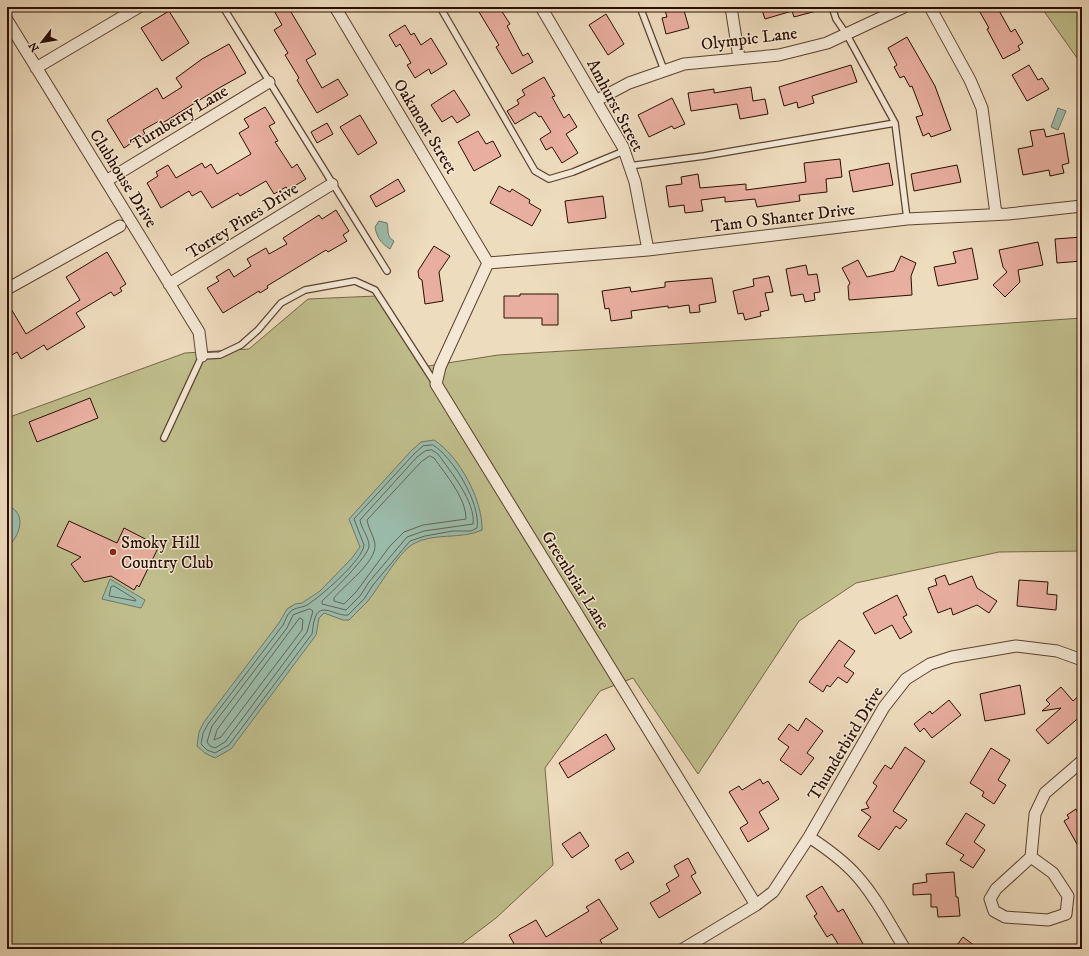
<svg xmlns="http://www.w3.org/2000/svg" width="1089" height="956" viewBox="0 0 1089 956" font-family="'IM FELL DW Pica',serif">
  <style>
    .green { fill: #c0be8c; stroke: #756646 }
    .water { fill: #9bbcab; stroke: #6e7667 }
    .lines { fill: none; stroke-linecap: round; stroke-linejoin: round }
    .shore { stroke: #626556; stroke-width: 1 }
    .building { fill: #e8ae9f; stroke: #2a0e00 }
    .service-casing { stroke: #5b4230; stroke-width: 8 }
    .minor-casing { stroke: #5b4230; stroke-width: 13 }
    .service { stroke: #f4e8d5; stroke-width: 5.5 }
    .minor { stroke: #f4e8d5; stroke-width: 11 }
    .poi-dot { fill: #8f2418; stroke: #f4e8d5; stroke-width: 1.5 }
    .labels { text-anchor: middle; stroke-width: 3; stroke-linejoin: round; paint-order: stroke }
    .street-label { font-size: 17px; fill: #2a0e00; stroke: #f4e8d5 }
    .poi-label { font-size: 17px; fill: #2a0e00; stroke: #f4e8d5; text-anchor: start }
  </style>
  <rect width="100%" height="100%" fill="#eedcbe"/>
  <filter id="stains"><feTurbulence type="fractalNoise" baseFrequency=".005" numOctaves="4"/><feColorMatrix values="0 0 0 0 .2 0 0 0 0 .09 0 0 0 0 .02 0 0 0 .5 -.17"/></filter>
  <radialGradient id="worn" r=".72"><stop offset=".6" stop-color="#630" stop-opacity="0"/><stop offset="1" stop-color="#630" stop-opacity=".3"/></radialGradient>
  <path class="green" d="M1041,7H1082V65Z
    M376,296L422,367L498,355L880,332L1082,318V551L999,552L856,583L799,621L698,774L633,678L600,691L545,768L553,865L496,918L455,949H7V418L185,353L249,349L308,299Z"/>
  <path class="water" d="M1058,108L1066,111L1058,130L1051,127Z
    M379,221L387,223C389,230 386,237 394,241L390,249C381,243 377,238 375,227Z
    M434,440C459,456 483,500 482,530C461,540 434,532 413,544C397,554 379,588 367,602C361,608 355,614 349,620H343L324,613L319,618L316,635L231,749L215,758L205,753L197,746L199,732L204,722L279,623L287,609L295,604L302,603L320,591L352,558L360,547L349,519L411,451L421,442Z
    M7,506C28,512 20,537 7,547Z
    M110,579L145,600L141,608L102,599Z"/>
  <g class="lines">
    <path class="shore" d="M433,445C453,457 481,504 477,528L471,531H453L425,536L410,541L373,585L364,599L348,615C337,617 320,601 315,618C313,623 313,629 312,634L229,745L215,753L207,750L201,744L203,733L208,724L283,625C285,621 287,615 290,612C295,607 302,608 307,605C320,597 363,560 364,545L354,519L414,454L423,446Z
      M432,450L438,454C450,471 476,502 473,524L424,531L407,537L369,582L360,596L346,610L322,604V601C330,594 369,556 369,546C369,537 361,528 360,520L417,457L425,451Z
      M430,456L434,458C446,475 466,498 466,519L423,525L404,532L390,546L356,592L344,604L334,601V598C344,585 377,562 375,544C374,536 368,528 367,520L421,462Z
      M114,586L135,599L136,601L109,596L111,587Z
      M310,609L313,611L307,632L225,742L215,748L210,746L207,742L212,726L287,628L293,615Z
      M300,618L303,620L302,630L221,737L214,740L217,730Z"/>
  </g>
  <path class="building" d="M272,7H288L316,54L306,60L322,88L338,79L348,95L317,113L297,80L299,78L285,55L288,53L274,30L282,25Z
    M476,7H499L510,24L507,26L523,56L528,53L533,62L512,74L496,47L499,45Z
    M664,7H683L689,28L666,34L662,18L667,17Z
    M761,7H820V10L794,17L792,11L765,19Z
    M977,7H997L1011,32L1015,29L1023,43L1018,46L1020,50L1003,59L987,29L989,28Z
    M169,11L189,43L162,61L141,28Z
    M606,14L624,44L608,55L589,25Z
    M405,25L411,35L414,33L421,45L431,38L447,64L431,74L429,69L415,78L407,65L411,63L400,44L396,47L389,35Z
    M907,37L935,86L951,130L931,137L929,133L923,136L916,117L923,115L912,86L910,87L904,76L900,78L894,67L897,65L888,48Z
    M229,44L246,73L219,88L161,124L159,121L143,130L145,134L124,148L107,120L157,88L163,99L182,87L176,78L202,59Z
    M851,65L857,82L812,96L814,103L798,108L797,102L784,106L779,87Z
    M1029,65L1038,80L1042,78L1049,89L1027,101L1012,75Z
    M544,77L555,96L552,97L564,118L569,114L577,127L566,134L578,153L562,163L552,147L546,150L540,139L551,132L541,116L539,117L535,112L515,124L507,111L519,104L517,100L525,95L522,90Z
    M751,87L753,101L765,99L768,114L740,119L737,104L691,111L688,93L714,89V93Z
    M454,90L470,115L457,123L452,116L442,122L431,105Z
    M672,98L685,124L674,129L672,126L649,137L638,115Z
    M265,107L275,123L269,126L278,141L275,142L292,168L297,164L306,179L288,190L286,187L274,194L266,181L240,196L238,193L212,208L201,191L192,196L189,191L161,208L147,183L158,176L156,172L168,165L176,178L202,163L205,168L211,164L217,174L251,154L239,133L249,127L244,119Z
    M360,115L377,143L358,155L340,127Z
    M327,123L333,134L317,143L311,132Z
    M1044,129L1046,137L1064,133L1069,163L1062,165L1064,173L1050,176L1049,170L1023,175L1018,149L1033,146L1030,131Z
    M478,131L486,144L493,141L501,156L474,171L458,142Z
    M840,159L842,177L826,179L827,192L799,195L800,201L757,207L755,199L725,202V197L701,200L703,211L685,213L684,205L669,207L666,186L682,184L681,177L698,174L700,188L746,184V190L806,182L804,163Z
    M889,163L893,185L853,192L849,171Z
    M957,165L961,182L914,191L911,174Z
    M398,179L405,191L376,207L370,196Z
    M499,186L510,192L512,189L530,200L529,203L541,210L532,226L490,203Z
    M603,196L606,218L568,223L565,201Z
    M336,210L349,231L343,235L347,241L328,252L326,250L267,286L268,288L260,293L259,291L223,313L207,288L219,281L216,277L229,269L234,277L251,266L247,259L266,248L269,254L287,244L283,238L319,215L322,219Z
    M1082,237V261L1057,263L1055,239Z
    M1038,242L1043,265L1018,270L1020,282L1005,297L993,285L1007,272L1003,267L999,250Z
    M434,246L450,256L439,272L443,301L425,304L422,280L419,278L418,271Z
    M972,248L978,279L938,286L934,267L956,263L953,252Z
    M107,252L126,284L120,288L122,291L114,296L111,292L76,313L85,327L47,350L44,345L21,359L17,352L7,358V302L26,334L80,300L66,277Z
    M901,256L916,263L911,276L912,295L849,300L848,286L850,283L842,268L858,260L867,277L894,271Z
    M806,265L808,275L817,274L820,292L814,293L815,300L805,302L803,294L791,296L786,269Z
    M769,276L773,292L765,293L769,310L760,312L761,316L745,320L743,313L738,314L733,291L754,286L753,279Z
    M712,278L716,302L699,305L700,312L690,313L689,305L668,308V306L631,311L632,318L611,321L609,308L605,309L602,291L630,287L631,292L665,287V282Z
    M520,294H558V325H542V318H504V296H520Z
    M90,398L98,418L37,442L29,422Z
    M69,521L117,543L124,528L159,546L139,587L137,585L134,590L111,576L84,582L71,564L81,557L57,546Z
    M945,575L949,585L972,576L977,588L997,601L989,613L977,605L953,615L951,608L938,613L928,588L937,585L935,579Z
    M1019,580L1048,582L1047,594L1057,595L1056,610L1017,606Z
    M897,595L907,615L903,617L912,632L900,639L892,625L875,634L863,613Z
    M839,640L855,651L844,666L854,673L847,683L838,677L830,687L827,685L823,692L809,682Z
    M1020,685L1025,714L985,721L980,694Z
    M1061,687L1073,701L1082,693V715L1048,744L1036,730L1061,708L1042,711L1050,704L1046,700Z
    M949,700L961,715L932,738L924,728L920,732L914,724L930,711L932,714Z
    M806,718L823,731L807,753L814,758L801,775L780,760L789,747L778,739L789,724L798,731Z
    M606,734L615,749L568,778L559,763Z
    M905,747L925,761L893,811L907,820L900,829L896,826L879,850L858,836L871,817L861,810L869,808L866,803L877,786L873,783L885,765L891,769Z
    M991,748L1010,760L998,780L1006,785L994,804L982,796L984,792L970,783Z
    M760,779L763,784L768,781L779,799L759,812L769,829L748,842L740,828L748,823L729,792L739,786L742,790Z
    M1076,809L1082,821V853L1064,821L1069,818L1067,815Z
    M966,813L985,825L974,842L985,850L973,868L960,860L964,855L946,844Z
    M580,832L589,846L572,858L562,844Z
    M628,852L634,862L621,870L615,860Z
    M688,858L696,873L691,876L701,893L659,918L650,903L670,891L666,884L679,876L674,866Z
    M954,872L956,897H958L960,916L938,917L937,907H931V894L913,895V884L927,882L926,874Z
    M822,886L838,912L843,909L866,949H841L832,934L827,937L814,916L817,914L806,896Z
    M599,899L618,929L600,940L605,949H585L582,944L574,949H517L509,935L536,920L546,937L589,911L586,907Z
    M963,937L979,949H954Z"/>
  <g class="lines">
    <defs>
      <path id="service" d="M223,7L387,271
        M440,7L535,171L549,179L573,172L624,151
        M640,7L664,70
        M832,7L836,19L847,35L895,123L907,219
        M629,166L704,156L895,123
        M164,438L202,356L220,355L241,345L258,330L281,303L305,290L355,281L375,290L435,383"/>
      <path id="minor" d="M335,7L488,263
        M541,7L623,147L635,182L648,250
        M731,7L739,58
        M930,7L970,80L982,108L996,214
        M7,20L199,332L202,356
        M36,68L139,7
        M597,100L629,83L684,64L779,55L827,43L904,7
        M106,181L269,82
        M488,263L440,367L436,384L756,905
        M488,263L648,250L907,219L1008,214L1082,206
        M169,284L332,184
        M7,289L120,226
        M809,837C826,848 843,860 857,876C876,897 890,925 905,949
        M1031,857L1053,873L1068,896L1066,914L1048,920L1005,917L994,911L990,899L996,889Z
        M1031,857L1035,814L1045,793L1082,761
        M683,949L756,905L773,892L809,837L884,707L906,679L930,664L952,657L1016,646L1057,651L1082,660"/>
    </defs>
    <use href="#service" class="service-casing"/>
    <use href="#minor" class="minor-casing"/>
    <use href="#service" class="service"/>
    <use href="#minor" class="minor"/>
  </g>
  <circle class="poi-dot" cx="113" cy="552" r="4"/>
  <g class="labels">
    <g class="street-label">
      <text transform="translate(749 38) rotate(-7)" y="6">Olympic Lane</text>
      <text transform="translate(616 105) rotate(62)" y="6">Amhurst Street</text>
      <text transform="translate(179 117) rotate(-31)" y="6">Turnberry Lane</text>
      <text transform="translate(426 126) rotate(59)" y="6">Oakmont Street</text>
      <text transform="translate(124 178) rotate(58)" y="6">Clubhouse Drive</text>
      <text transform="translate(783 217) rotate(-7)" y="6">Tam O Shanter Drive</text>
      <text transform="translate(242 220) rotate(-32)" y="6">Torrey Pines Drive</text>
      <text transform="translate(576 580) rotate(58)" y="6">Greenbriar Lane</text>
      <text transform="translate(845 743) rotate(-59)" y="6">Thunderbird Drive</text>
    </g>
    <g class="poi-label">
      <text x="121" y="548">Smoky Hill<tspan x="121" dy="20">Country Club</tspan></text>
    </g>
  </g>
  <rect width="1089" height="956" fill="none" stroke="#eedcbe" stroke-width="24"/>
  <rect x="8" y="8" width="1073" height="940" fill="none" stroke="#2a0e00" stroke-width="2"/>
  <rect x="12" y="12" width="1065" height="932" fill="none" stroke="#2a0e00"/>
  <g transform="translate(42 42) rotate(239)" stroke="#f4e8d5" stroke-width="3" paint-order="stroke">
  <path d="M0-3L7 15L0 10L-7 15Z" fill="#2a0e00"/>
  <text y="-6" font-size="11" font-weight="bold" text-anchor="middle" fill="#2a0e00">N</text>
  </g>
  <rect width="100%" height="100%" filter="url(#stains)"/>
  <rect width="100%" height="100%" fill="url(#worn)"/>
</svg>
